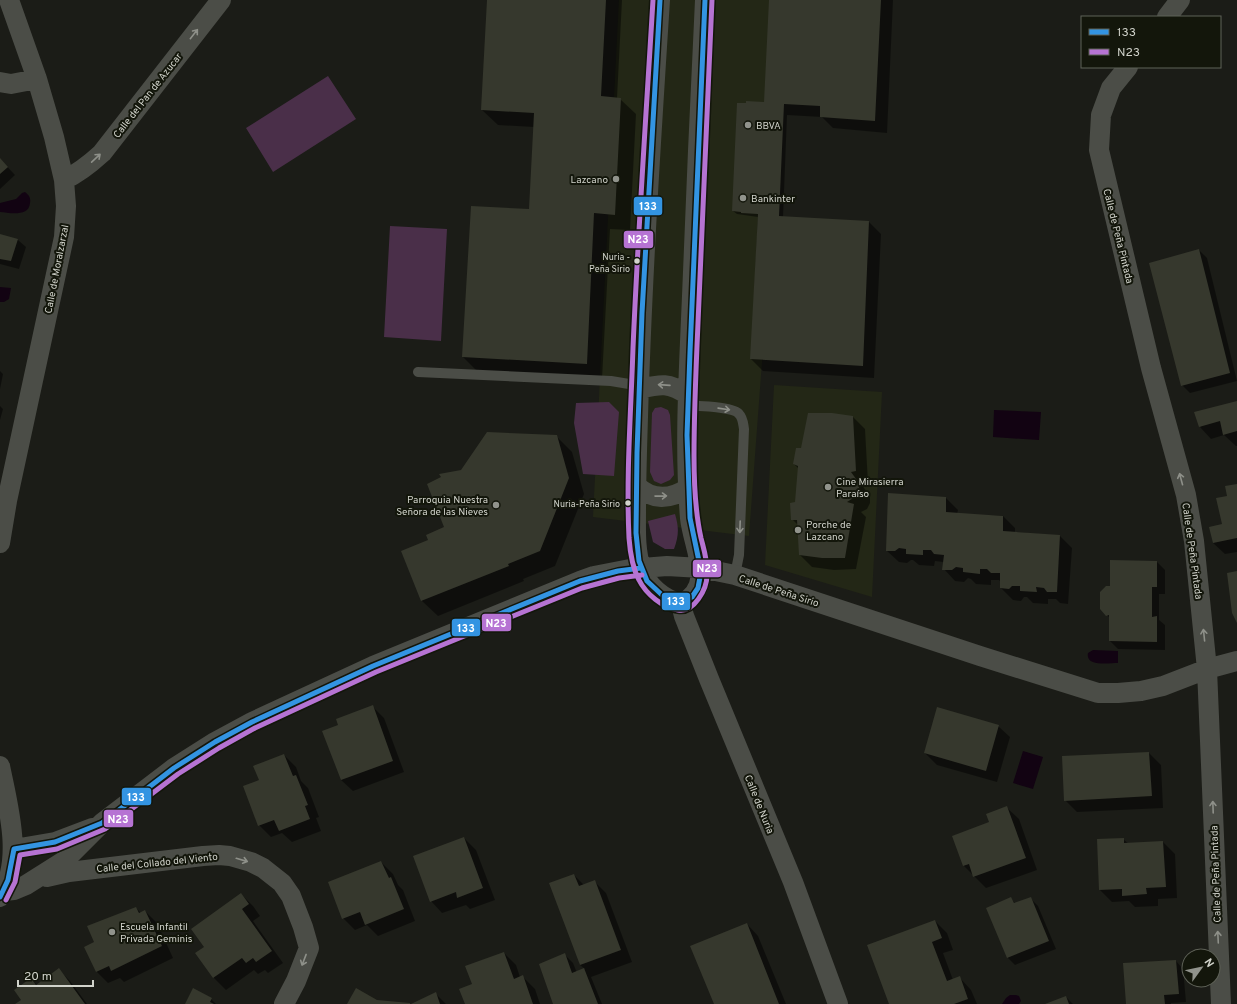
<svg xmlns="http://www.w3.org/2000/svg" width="1237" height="1004" viewBox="0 0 1237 1004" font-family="Overpass,sans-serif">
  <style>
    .built { fill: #232716 }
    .green { fill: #4a2f49 }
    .water { fill: #120312 }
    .shadow { fill: #0007 }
    .building { fill: #36382d }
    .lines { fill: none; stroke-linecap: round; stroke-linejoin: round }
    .service { stroke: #4b4d47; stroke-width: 10 }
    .minor { stroke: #4b4d47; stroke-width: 20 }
    .bus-1-casing { stroke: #13160b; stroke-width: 8 }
    .bus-2-casing { stroke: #13160b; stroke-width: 8 }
    .bus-1 { stroke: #3394e2; stroke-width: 5 }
    .bus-2 { stroke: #b673d3; stroke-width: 5 }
    .oneway { stroke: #8e9089 }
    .poi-dot { fill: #91938c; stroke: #13160b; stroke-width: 1.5 }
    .bus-dot { fill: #d1d3cb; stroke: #13160b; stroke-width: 1.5 }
    .labels { text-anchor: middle; stroke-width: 4; stroke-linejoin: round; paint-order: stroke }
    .bus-label { font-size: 9px; fill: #d1d3cb; stroke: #13160b; text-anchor: end }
    .street-label { font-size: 10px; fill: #d1d3cb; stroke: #13160b }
    .poi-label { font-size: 10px; fill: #d1d3cb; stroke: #13160b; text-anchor: start }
    .line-badge { stroke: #13160b; stroke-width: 1.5 }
    .badge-label { font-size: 11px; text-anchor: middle; font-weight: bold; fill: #fff }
  </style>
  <rect width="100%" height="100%" fill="#1b1c17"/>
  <path class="built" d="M619,0H789L749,536L593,517Z
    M774,385L882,392L872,597L765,565Z"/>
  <path class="green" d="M328,76L356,119L273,172L246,128Z
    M390,226L447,229L441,341L384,337Z
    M609,402L619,412L614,476L583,474L574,423L576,403Z
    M661,407L668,410L670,415L674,475L670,480L661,484L654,481L650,472L652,413L655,408Z
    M675,514C679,527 679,536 674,549H665L653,542L648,521Z"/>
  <path class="water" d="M25,192C29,195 31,198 30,203C29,217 10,213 0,212V203L16,199L22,193Z
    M0,287L11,288L9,299L4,302H0Z
    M994,410L1041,412L1039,440L993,437Z
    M1093,650L1118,651V663C1109,663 1085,667 1088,653Z
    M1023,751L1043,757L1033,789L1013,783Z
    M1010,995H1016L1019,996L1021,1001L1019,1004H1002L1006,998Z"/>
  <path class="shadow" d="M488,0H622L617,98L620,99L636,114L630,230L610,229L602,379L479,373L463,357L530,210L534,127L498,125L482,110Z
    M770,0H893L887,133L833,128L822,117L787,115L783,217L869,222L881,234L874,378L763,371L751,359L758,217L737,214L733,211L765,104Z
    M0,159L15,175L0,189Z
    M0,235L18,240L26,247L19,269L0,264Z
    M1199,250L1207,258L1237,381L1190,393L1182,385Z
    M0,371L3,374L0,389Z
    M1237,402V446H1236L1224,435L1211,439L1200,427Z
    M0,406L3,409L0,420Z
    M853,417L865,429L868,483L861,484L870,496V503L867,509L861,512L866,517L856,569L834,570L812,567L800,555L799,526L792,519L796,503L799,469L794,464L802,449Z
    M556,436L572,452L584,494L555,566L523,579L524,581L438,616L422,601L402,552L429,541L445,528L462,471Z
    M1237,485V552L1225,554L1213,543L1223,525L1228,497Z
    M946,498L958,510L957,514L1003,516L1015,528V532L1060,536L1072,548L1068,604L1060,603L1056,599H1048V604L1033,603L1027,597H1024L1021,601L1013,600L1001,588V582L999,580H991V585L976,584L971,579L968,578L964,582L955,581L944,569L943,562L935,561L934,566L919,565L913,560H911L907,563L899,562L887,551Z
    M1111,561L1157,562L1165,570V594H1159V620L1165,625V650L1118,649L1110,641V618L1101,609L1111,587Z
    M372,706L384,718L404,772L353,791L341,780L339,725Z
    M998,726L1010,737L997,782L937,765L925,753Z
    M1149,753L1161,765L1163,808L1077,812L1065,800Z
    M284,755L296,767L301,781L308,788L319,817L316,818L321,831L292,842L282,833L271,837L259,825L260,781Z
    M1007,808L1019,819L1037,870L986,888L964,866L953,836L990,823Z
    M464,838L476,850L495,900L470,909L466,905L442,913L431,901Z
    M1123,839L1129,844L1163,842L1175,854L1177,898L1158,899V906L1135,907L1129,901L1112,902L1100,890L1098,840Z
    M381,862L393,874L398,885L403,890L415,921L378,936L367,925L355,930L343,918Z
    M574,875L584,885L594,881L606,893L632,962L591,977L602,1004H554L565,955L573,963L577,973L585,969L580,965Z
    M241,894L253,906L260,916L253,921L283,963L268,973L265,970L258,974L254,970L226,990L214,978L197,954L205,948Z
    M1030,898L1038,906L1056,949L1015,965L1007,957L1011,899L1016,904Z
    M136,908L141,913L145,911L157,923L173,958L124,982L120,978L108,983L96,971L95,943Z
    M935,921L947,933L953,950L943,953L953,980L960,978L971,990L977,1004H890Z
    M747,924L758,936L786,1004H715Z
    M504,953L516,965L520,977H523L535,989L540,1004H466L473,985Z
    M1176,961L1183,969L1186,1002L1171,1003V1004H1127Z
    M58,969L70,981L87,1004H17L22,1000L31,979L37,985Z
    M435,993L446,1004H413Z
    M1066,997L1073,1004H1047Z
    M211,999L216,1004H186Z"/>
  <path class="building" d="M487,0H606L601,96L621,98L615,215L594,213L587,364L462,357L471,206L529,209L534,113L481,110Z
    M769,0H881L875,121L820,117V106L784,104L779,216L869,221L863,366L750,359L758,214L741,213V212L732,211L737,103H746V101L764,102Z
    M0,158L8,167L0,174Z
    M0,234L18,239L11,261L0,259Z
    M1199,249L1230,373L1181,386L1149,263Z
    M1237,401V431L1223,435L1220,421L1199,427L1194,412Z
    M808,413H832L853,416L856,471L851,472L859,483V490L855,497L847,502L854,504L845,558H822L799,555L797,520H791L790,503L795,502L798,466L793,464L796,448H801Z
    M487,432L557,435L569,478L540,551L508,564L509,566L421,601L401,551L428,540L426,535L444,527L427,484L441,477L439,474L461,470Z
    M1237,484V538L1213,543L1209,527L1222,524L1216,498L1227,496L1225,486Z
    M888,493L946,497V512L1003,516V531L1060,535L1057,592H1047L1044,588L1036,587L1037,592L1020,591V586H1012L1009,589L1000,588V573H991L987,569H980V574L963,572V568L956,567L952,570H942L944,555L934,554L931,550H923V555L906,554V549L899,548L895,551H886Z
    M1110,560L1157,561V587H1152V617L1157,616V642L1109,641V615L1106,616L1100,609V592L1106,586H1110Z
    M1237,571V623L1232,613L1227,573Z
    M373,705L393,761L341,780L322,731L338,725L336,719Z
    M937,707L999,725L986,771L924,753Z
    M1149,752L1152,796L1064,801L1062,756Z
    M284,754L293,776L296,775L308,805L305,806L310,819L279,831L274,820L258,826L243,786L259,780L253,766Z
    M1007,806L1026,858L973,877L969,864L963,866L952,836L989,822L986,814Z
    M464,837L483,888L457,898L456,892L430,902L413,856Z
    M1124,838V843L1163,841L1166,887L1146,888L1147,894L1122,896V889L1099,890L1097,839Z
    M381,861L389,878L391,877L404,909L365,925L360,912L342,919L328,882Z
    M574,874L579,886L595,880L621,950L580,965L549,883Z
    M241,893L249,904L242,909L272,951L256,962L253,958L246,963L242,958L213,978L195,953L204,947L191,929Z
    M1011,897L1014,903L1031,897L1049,941L1007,958L986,908Z
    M136,907L139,913L145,910L162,946L111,971L109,966L96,972L84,947L94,942L87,926Z
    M935,920L942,938L932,942L947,981L960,976L968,999L954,1004H889L867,945Z
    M747,923L779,1004H714L690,946Z
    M504,952L514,979L523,975L533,1004H465L459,989L472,984L465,966Z
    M565,953L572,973L584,968L598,1004H553L539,964Z
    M1176,960L1179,994L1164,995L1165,1004H1126L1123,963Z
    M59,968L85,1004H15L21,1000L14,990L31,978L36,985Z
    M193,988L212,998L210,1002L214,1004H185Z
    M356,988L377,1000L410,1003V1004H347Z
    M436,992L440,1004H411Z
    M1066,996L1069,1004H1045Z"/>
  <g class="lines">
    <path class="service" d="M418,372L611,381L629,384L639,389
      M687,411C691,408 694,406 699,406C706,406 735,408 739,414C743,418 743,423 744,429L739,555L735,575"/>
    <path class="minor" d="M660,0C651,139 642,278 638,417C637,449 636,480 636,512C636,530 635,550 641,568C647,586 663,599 681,604C717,587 693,548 690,518C684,444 689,370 692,296C696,197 700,99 705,0
      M1167,17L1180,0
      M1128,67L1111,88L1101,115L1099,150L1151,368L1186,495L1194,541L1207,669L1221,1004
      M0,82L11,84L37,79
      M64,180C79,173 90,164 102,153L221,0
      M639,389C661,384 668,382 688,395
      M636,485C652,501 670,500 688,488
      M0,543L7,501L64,237L66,206L64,180L54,137L37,79L9,0
      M681,604L684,616L709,679L793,882L838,1004
      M0,766C8,806 24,861 0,897
      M14,849L55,842L92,828
      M47,877L69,872L203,856L219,855L230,856L251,862L263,868L282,883L291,896L303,927L309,948L296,981L284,1004
      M4,891L14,890L26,885L64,861L102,823L174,768L215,742L252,722L373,666L580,581L594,576L630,569L667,566L701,568L735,575L980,656L1098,693H1118L1141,691L1163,686L1207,669L1237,661"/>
    <defs>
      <path id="bus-1" d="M660,0L642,313L637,453L636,533L639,561L647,581L662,595L681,604L692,597L698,588L700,577V566L690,518L687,435L690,352L705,0
        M0,897L8,880L14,849L55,842L102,823L174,768L215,742L252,722L373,666L580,581L618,571L641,568"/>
      <path id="bus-2" d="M653,0C646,116 638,232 633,348C631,411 626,475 629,538C630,552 632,567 639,580C646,594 663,608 678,610C694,613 707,589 707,575C708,562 704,550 701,538C695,511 694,483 694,456C694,412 696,367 698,323C703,215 707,108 712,0
        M6,900L15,882L20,855L57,849L105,829L178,774L219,748L255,728L376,672L582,588L619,578L642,575"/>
    </defs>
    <use href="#bus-1" class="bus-1-casing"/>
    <use href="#bus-2" class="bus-2-casing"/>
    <use href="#bus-1" class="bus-1"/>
    <use href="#bus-2" class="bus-2"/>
  </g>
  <defs><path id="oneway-shaft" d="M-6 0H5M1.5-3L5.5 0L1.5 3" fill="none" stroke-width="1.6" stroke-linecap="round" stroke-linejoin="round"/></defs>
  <g class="oneway">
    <use href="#oneway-shaft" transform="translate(194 34) rotate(-52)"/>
    <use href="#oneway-shaft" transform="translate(96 158) rotate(-43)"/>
    <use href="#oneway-shaft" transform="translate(664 385) rotate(-176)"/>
    <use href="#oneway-shaft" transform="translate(724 409) rotate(8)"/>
    <use href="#oneway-shaft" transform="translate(1181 479) rotate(-105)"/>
    <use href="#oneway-shaft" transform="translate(661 496) rotate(-1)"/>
    <use href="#oneway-shaft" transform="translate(740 527) rotate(92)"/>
    <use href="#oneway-shaft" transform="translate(1204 635) rotate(-96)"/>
    <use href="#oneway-shaft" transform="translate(1213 807) rotate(-92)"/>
    <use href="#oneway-shaft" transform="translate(242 860) rotate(16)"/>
    <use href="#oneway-shaft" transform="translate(1218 937) rotate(-93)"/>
    <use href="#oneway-shaft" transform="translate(304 960) rotate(111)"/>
  </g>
  <g class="poi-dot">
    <circle cx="748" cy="125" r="4"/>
    <circle cx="616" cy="179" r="4"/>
    <circle cx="743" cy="198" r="4"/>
    <circle cx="828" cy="487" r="4"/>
    <circle cx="496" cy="505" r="4"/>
    <circle cx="798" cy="530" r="4"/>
    <circle cx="112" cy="932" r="4"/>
  </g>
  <g class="bus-dot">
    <circle cx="637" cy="261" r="3.5"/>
    <circle cx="628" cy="503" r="3.5"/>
  </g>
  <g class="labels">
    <g class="bus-label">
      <text x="630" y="260">Nuria -<tspan x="630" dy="12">Peña Sirio</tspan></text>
      <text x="620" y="507">Nuria-Peña Sirio</text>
    </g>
    <g class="street-label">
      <text transform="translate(147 95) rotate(-52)" y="4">Calle del Pan de Azucar</text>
      <text transform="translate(1119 236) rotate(76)" y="4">Calle de Peña Pintada</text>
      <text transform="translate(56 269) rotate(-79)" y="4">Calle de Moralzarzal</text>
      <text transform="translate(1193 551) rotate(82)" y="4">Calle de Peña Pintada</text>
      <text transform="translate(779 590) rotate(18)" y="4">Calle de Peña Sirio</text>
      <text transform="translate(760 804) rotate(68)" y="4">Calle de Nuria</text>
      <text transform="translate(157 862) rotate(-6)" y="4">Calle del Collado del Viento</text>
      <text transform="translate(1215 874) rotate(-92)" y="4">Calle de Peña Pintada</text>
    </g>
    <g class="poi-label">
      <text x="756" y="129">BBVA</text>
      <text x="608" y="183" text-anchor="end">Lazcano</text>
      <text x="751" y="202">Bankinter</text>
      <text x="836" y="485">Cine Mirasierra<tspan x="836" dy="12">Paraíso</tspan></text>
      <text x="488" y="503" text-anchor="end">Parroquia Nuestra<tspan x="488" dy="12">Señora de las Nieves</tspan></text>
      <text x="806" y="528">Porche de<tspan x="806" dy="12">Lazcano</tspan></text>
      <text x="120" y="930">Escuela Infantil<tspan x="120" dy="12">Privada Geminis</tspan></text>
    </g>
  </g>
  <g class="line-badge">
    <rect x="633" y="196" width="30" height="20" rx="4" fill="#3394e2"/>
    <rect x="623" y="230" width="31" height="19" rx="4" fill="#b673d3"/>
    <rect x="692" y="559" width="30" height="19" rx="4" fill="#b673d3"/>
    <rect x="661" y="592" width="30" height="19" rx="4" fill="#3394e2"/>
    <rect x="481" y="613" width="31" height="19" rx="4" fill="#b673d3"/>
    <rect x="451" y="618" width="30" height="19" rx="4" fill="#3394e2"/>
    <rect x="121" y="787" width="31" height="19" rx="4" fill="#3394e2"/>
    <rect x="103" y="809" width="31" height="19" rx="4" fill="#b673d3"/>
  </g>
  <g class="badge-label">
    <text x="648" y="210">133</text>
    <text x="638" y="243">N23</text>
    <text x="707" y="572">N23</text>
    <text x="676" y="605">133</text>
    <text x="496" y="627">N23</text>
    <text x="466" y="632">133</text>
    <text x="136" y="801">133</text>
    <text x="118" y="823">N23</text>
  </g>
  <rect x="1081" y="16" width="140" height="52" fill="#13160b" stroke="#5f6258"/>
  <rect x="1089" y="29" width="20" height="6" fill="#3394e2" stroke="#5f6258"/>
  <text x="1117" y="36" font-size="12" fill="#d1d3cb">133</text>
  <rect x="1089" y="49" width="20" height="6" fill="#b673d3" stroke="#5f6258"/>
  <text x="1117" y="56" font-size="12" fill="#d1d3cb">N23</text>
  <g transform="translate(1201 968) rotate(57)"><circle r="19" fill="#13160b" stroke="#5f6258"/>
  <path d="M0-3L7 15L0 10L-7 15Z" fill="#91938c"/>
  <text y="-6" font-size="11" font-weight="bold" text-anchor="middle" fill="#d1d3cb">N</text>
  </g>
  <path d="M18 980v6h75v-6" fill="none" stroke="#d1d3cb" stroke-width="2"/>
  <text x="24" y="980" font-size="12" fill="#d1d3cb" stroke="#13160b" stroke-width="3" paint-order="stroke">20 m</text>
</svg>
